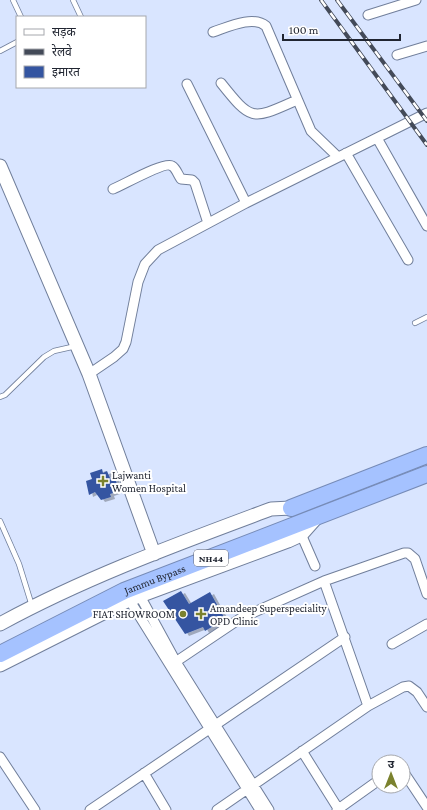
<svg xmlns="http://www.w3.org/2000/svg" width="427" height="810" viewBox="0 0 427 810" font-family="'Crimson Pro','Noto Sans Devanagari',serif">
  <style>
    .building { fill: #3455a1; filter: url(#shadow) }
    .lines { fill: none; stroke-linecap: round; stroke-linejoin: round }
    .lane-casing { stroke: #717f9b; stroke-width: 6 }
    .street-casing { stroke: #717f9b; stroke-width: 11 }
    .secondary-casing { stroke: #717f9b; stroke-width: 15 }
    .highway-casing { stroke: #768bb7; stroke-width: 18 }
    .lane { stroke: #fff; stroke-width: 4.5 }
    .street { stroke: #fff; stroke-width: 9 }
    .secondary { stroke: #fff; stroke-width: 13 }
    .highway { stroke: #a5c2ff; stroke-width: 16 }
    .rail-casing { stroke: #434a58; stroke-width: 4 }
    .rail { stroke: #fff; stroke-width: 2.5; stroke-dasharray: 8; stroke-linecap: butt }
    .poi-dot { fill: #7b822e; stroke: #fff; stroke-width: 1.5 }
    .labels { text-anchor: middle; stroke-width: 4; stroke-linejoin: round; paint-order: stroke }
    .shield { fill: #fff; stroke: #63666f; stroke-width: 1 }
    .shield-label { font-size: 10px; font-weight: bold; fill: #202531 }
    .poi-label { font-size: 11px; fill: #202531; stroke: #fff; text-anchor: start }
    .street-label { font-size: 11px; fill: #202531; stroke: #fff }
  </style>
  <defs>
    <filter id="shadow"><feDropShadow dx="4" dy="2" stdDeviation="0" flood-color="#0004"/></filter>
  </defs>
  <rect width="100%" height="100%" fill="#d9e5ff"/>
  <path class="building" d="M102,469L103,473L107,471L110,478L114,476L117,484L114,485L116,492L110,494L111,497L101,500L95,492L89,495L86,481L92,479L90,473Z
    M181,591L189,604L210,592L225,619L205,631L203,627L185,634L163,601Z"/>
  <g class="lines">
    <defs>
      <path id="lane" d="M13,0L21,17
        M73,0L81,17
        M0,51L17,42
        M415,323L427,317
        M0,397L5,395L44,357L54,351L76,346
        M0,521L19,564L32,606"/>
      <path id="street" d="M368,15L416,0
        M213,32C228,27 253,15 266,26L311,131L338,157
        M397,55L427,46
        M221,83C252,122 252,120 297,100
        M187,84L246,203
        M377,138L427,226
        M346,153L408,260
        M113,189C123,185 165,161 172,166C176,168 178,175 181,179L192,180L195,183L208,223
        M89,374L114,357L123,349L126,342L138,282L145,264L158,250L246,203L427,113
        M301,534L315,566
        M324,581L368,706L403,687L409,686L417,692L427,707
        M127,596L260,810
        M140,596L176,662L269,810
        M392,644L427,624
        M171,665L241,618L324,581L404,553H408L415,559L427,594
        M302,751L339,810
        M0,757L35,810
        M403,771L427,807
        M144,773L166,810
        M90,810L345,637
        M217,810L368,706
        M337,810L379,780"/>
      <path id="secondary" d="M0,166L89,374L154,554
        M0,624C86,577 180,543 271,509L291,508
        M0,665L129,600L288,541L301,535L317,517"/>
      <g id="highway">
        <path d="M291,508L427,455"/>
        <path id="s1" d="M0,654L124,591L427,474"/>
      </g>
    </defs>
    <use href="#lane" class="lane-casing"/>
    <use href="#street" class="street-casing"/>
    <use href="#secondary" class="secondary-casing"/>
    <use href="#highway" class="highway-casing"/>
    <use href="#lane" class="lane"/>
    <use href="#street" class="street"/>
    <use href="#secondary" class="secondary"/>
    <use href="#highway" class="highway"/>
    <defs>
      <path id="rail" d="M321,0L427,145
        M337,0L427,121"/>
    </defs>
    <use href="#rail" class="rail-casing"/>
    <use href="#rail" class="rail"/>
  </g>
  <g class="poi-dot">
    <path d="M101 475h4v4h4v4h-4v4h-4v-4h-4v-4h4z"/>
    <circle cx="183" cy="614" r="4"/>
    <path d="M199 608h4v4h4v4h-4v4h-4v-4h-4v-4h4z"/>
  </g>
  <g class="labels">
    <rect class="shield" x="194" y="550" width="34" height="16" rx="3"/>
    <g class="shield-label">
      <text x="211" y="562">NH44</text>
    </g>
    <g class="poi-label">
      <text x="112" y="479">Lajwanti<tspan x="112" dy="13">Women Hospital</tspan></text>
      <text x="210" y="612">Amandeep Superspeciality<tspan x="210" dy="13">OPD Clinic</tspan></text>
      <text x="175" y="618" text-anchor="end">FIAT SHOWROOM</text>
    </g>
    <g class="street-label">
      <text dy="4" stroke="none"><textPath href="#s1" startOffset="172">Jammu Bypass</textPath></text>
    </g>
  </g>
  <rect x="16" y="16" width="130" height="72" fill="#ffffff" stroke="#a6a8ad"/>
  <rect x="24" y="29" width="20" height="6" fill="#ffffff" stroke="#a6a8ad"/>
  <text x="52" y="36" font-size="12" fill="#202531">सड़क</text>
  <rect x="24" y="49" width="20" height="6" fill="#434a58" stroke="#a6a8ad"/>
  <text x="52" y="56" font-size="12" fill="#202531">रेलवे</text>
  <rect x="24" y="66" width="20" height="12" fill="#3455a1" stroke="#a6a8ad"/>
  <text x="52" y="76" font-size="12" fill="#202531">इमारत</text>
  <g transform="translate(391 774)"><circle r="19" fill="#ffffff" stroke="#a6a8ad"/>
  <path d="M0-3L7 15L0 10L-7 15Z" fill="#7b822e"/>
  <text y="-6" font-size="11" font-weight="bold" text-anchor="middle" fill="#202531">उ</text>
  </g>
  <path d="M283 34v6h117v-6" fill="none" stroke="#202531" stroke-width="2"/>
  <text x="289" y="34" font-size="12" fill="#202531" stroke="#ffffff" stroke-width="3" paint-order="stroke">100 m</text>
</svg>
